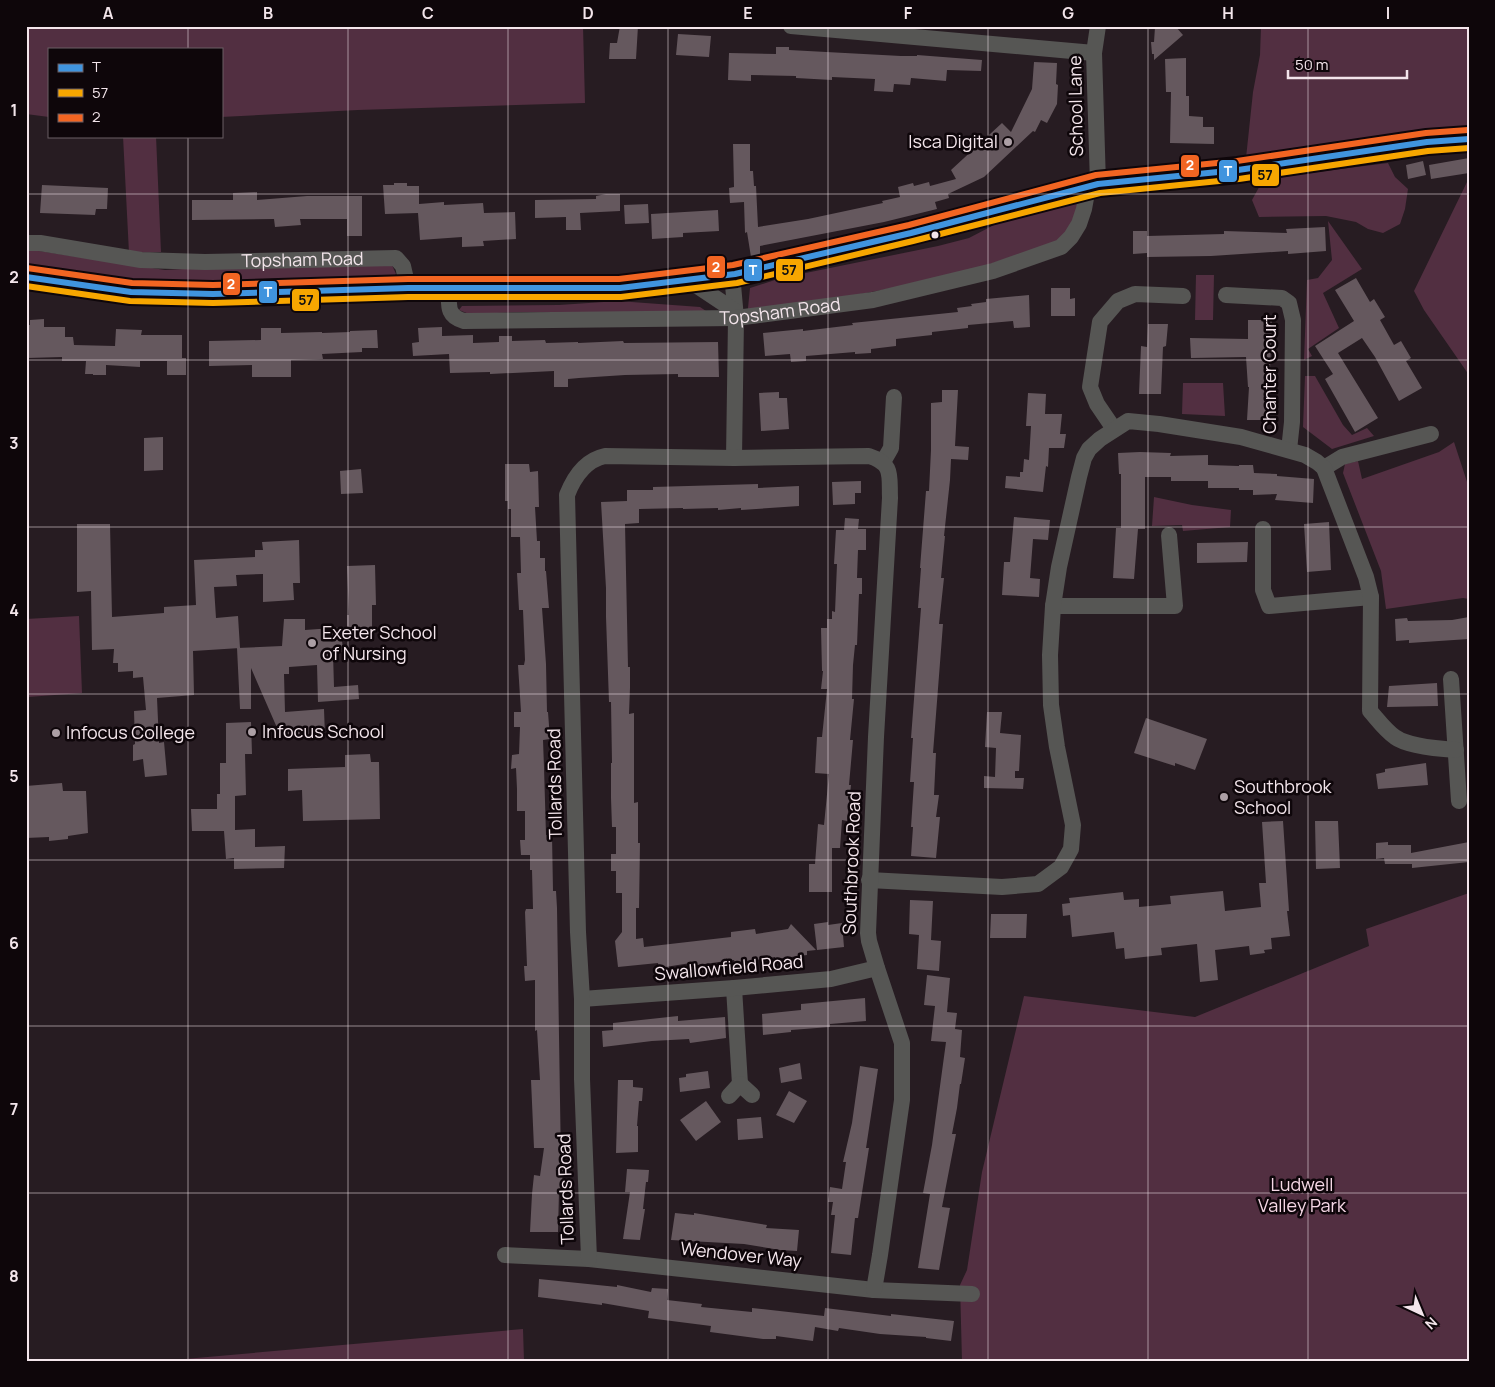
<svg xmlns="http://www.w3.org/2000/svg" width="1495" height="1387" viewBox="0 0 1495 1387" font-family="Manrope,sans-serif">
  <style>
    .green { fill: #522f41 }
    .building { fill: #65585e }
    .lines { fill: none; stroke-linecap: round; stroke-linejoin: round }
    .minor { stroke: #565654; stroke-width: 16 }
    .major { stroke: #595755; stroke-width: 21 }
    .bus-1-casing { stroke: #0e060a; stroke-width: 10 }
    .bus-2-casing { stroke: #0e060a; stroke-width: 10 }
    .bus-3-casing { stroke: #0e060a; stroke-width: 10 }
    .bus-1 { stroke: #4094de; stroke-width: 6 }
    .bus-2 { stroke: #f7a600; stroke-width: 6 }
    .bus-3 { stroke: #f26522; stroke-width: 6 }
    .grid { fill: none; stroke: #f3e5eb; stroke-width: 1; stroke-opacity: 0.55 }
    .poi-dot { fill: #ac9fa5; stroke: #0e060a; stroke-width: 2 }
    .bus-dot { fill: #f3e5eb; stroke: #0e060a; stroke-width: 2 }
    .labels { text-anchor: middle; stroke-width: 5; stroke-linejoin: round; paint-order: stroke }
    .street-label { font-size: 18px; fill: #f3e5eb; stroke: #0e060a }
    .poi-label { font-size: 18px; fill: #f3e5eb; stroke: #0e060a; text-anchor: start }
    .park-label { font-size: 18px; fill: #f6d8e6; stroke: #0e060a }
    .line-badge { stroke: #0e060a; stroke-width: 2 }
    .badge-label { font-size: 14px; text-anchor: middle; font-weight: bold; fill: #fff }
    .pale-badge-label { font-size: 14px; text-anchor: middle; font-weight: bold; fill: #111 }
    .neatline { fill: none; stroke: #f3e5eb; stroke-width: 2 }
    .grid-label { font-size: 16px; text-anchor: middle; font-weight: bold; fill: #f3e5eb }
  </style>
  <rect width="100%" height="100%" fill="#271c22"/>
  <path class="green" d="M26,26H583L585,103L358,110L221,117V49H49V117L26,114Z
    M1261,26H1469V126H1462L1246,158L1253,92L1260,55Z
    M123,136H156L161,252L129,253Z
    M1388,163L1395,177L1408,189L1405,209L1400,224L1383,233L1368,229L1356,222L1326,216L1259,217L1252,200L1263,180L1317,172Z
    M1467,182H1469V375L1424,310L1414,291Z
    M1081,199L1065,240L953,276L749,316L748,308L750,288L781,278L938,246L969,238L1013,215Z
    M1328,221L1362,269L1323,293L1339,328L1308,349L1312,356L1304,360L1307,280L1318,278L1332,260Z
    M26,249L165,270L239,266L392,265L396,274L393,277L376,276L161,285L26,264Z
    M1196,275H1214L1213,320H1195Z
    M618,301L700,307L709,313L520,312L469,314L459,310L462,306L559,305Z
    M1305,376H1315L1343,425L1352,435L1367,428L1374,436L1332,449L1303,427Z
    M1183,383H1223L1225,416L1182,414Z
    M1454,442L1469,488V599L1463,598L1386,609L1381,571L1343,473L1345,464L1358,461L1362,479L1439,452Z
    M1154,497L1192,505L1231,510L1230,527L1183,531L1182,525L1152,526Z
    M79,616L82,693L28,697L26,619Z
    M1469,893V1361H962L960,1285L967,1270L982,1172L1024,996L1195,1017L1369,946L1366,929Z
    M523,1329L524,1361H162Z"/>
  <path class="building" d="M620,26H638L636,59H609L610,43H617Z
    M1155,27H1176L1183,35L1154,60V54H1152L1151,42H1154Z
    M678,34L711,36L709,57L676,55Z
    M776,47H789V50L901,56H917V55L982,60L981,71L947,70L946,81L911,78L910,85L894,84L893,92L874,91L875,79L832,77V80L796,78V76L751,75V81L728,80L729,53L776,54Z
    M1186,58V96H1189V116L1203,117V127H1214V144L1170,143L1171,92H1166L1165,59Z
    M1034,62L1057,63L1056,84L1058,85L1057,104L1047,123L1041,120L1035,132L1033,131L984,177L948,194L949,198L935,202L937,209L884,222L760,246V255L751,257L747,232L745,233L744,202L730,203L729,188L734,187L733,144H750V171H753L754,186H756L758,227L808,219L883,203L882,201L900,197L898,187L913,183L914,186L929,182L930,186L956,179L951,170L1002,123L1011,132L1032,89Z
    M1469,158V173L1431,179L1429,165Z
    M1423,161L1426,175L1408,179L1406,165Z
    M394,183H407V186H419V204L444,202V205L483,203L484,213L515,212L516,239L483,241L484,246L462,247V237L420,240L418,213L385,214L383,185H394Z
    M42,185L108,188L107,209H96L95,215L40,213Z
    M257,192V200L307,196H362V236H347V219H300L301,225L275,227L274,219L192,220V200H233V193Z
    M606,194H620V211L580,213L581,230H566V217L535,218V200L596,199V196Z
    M648,204L649,223L625,224L624,205Z
    M718,210L719,231L683,233V237L652,239L651,214Z
    M1325,227L1326,251L1288,254V251L1211,256L1147,257V253L1133,254V231H1147V236L1224,234V231L1287,233L1286,229Z
    M1356,278L1370,302L1374,299L1385,317L1380,320L1394,345L1401,341L1411,358L1406,361L1422,388L1399,401L1375,357L1362,338L1338,353L1378,418L1355,432L1325,379L1333,374L1315,346L1354,321L1335,290Z
    M1051,288H1070V299L1075,298V316H1051Z
    M1029,295L1030,327L1014,328L1013,321L968,325V328L932,332V335L896,339V346L871,349V353L855,354V352L806,356V361L791,362L790,354L765,356L763,333L803,329V331L853,325L852,323L958,312L957,308L972,306L971,304L986,302V299Z
    M44,319V327H65V337H73L74,345L115,346L116,329L142,330L141,335H182V358H186V375H167V361H140V367L106,365V375H93V374H85L86,361H62V357L27,358L26,325H30V320Z
    M1248,320H1272L1268,420H1247L1249,387H1248L1246,357L1191,358L1190,338L1248,339Z
    M1148,324H1168L1166,346L1163,347L1161,394H1139L1141,346L1147,347Z
    M442,327V336L473,335V343L499,342V336H512V341L545,340L546,343L578,342V343L623,341L624,343L718,342L719,377H678V374L625,375L579,378L568,379V387H554V371L490,374V372L450,373L449,354L413,356L412,343L419,342L418,328Z
    M261,328H281V333L322,332V333L350,332V331L377,330L378,348H362V352L322,354L323,359L291,360V377H252V365L209,366V341L261,340Z
    M942,390H958L955,446L969,447L968,460L951,459L950,480L944,536H945L941,578H944L939,624H943L933,753H936L934,795H939L936,817H940L936,858L911,856L913,827H911L914,782H910L913,738H911L921,608H918L921,568H920L926,491H929L931,450V403L942,402Z
    M779,392V398H787L789,429L761,431L759,393Z
    M1028,393L1046,394L1045,414H1062L1060,434H1066L1064,448H1049L1048,467L1046,466L1043,492L1005,488L1006,476L1020,477V472H1023L1024,459L1029,460L1031,426H1026Z
    M163,437V470L144,471V438Z
    M1140,452L1171,453L1170,456L1208,455V465L1239,466V465H1253L1254,473L1277,474V476L1314,479L1313,503L1275,500L1277,494L1253,495V490H1239V488H1208V481H1171V477H1145V529H1138L1134,579L1113,578L1116,528H1121V474H1119L1118,453Z
    M505,464H529L530,472L538,471L539,507H535L537,541H540V558H545V571H546L549,608H542L546,664L547,712H548L550,739L543,740L544,767L546,835H552L553,891H556L557,908L561,1164H564L561,1191H559L558,1232H530L532,1194L534,1175L540,1176L544,1148H534L531,1080H540L537,1030L535,1031V980L525,981L524,966H527L525,912L526,909H533L532,870H530V855H521L520,840H525V811H517V789L516,768L511,769L512,755L519,754L520,727H514V712H521L518,665H524L525,660L523,610H519L517,573H521L520,537H511V509H508V501H505Z
    M361,469L363,493L341,494L340,471Z
    M861,481V493H855V504L833,505L832,482Z
    M758,484V488L799,486V506L741,510V508L718,510V508L683,509V508L639,509V523L625,524L628,667H630V688L629,714L634,713V803L638,802V843H640L639,908H636V939L643,938L644,947L731,937V932L755,929L756,934L788,929L791,924L816,950L807,951V955L775,959V957L735,963L734,960L697,965V962L659,968L658,963L618,967L615,941L622,932V893H616V871H611V854H616V827H612L611,798V763H612L611,702H609L606,617V588L601,502L627,501V490H653V487Z
    M1014,517L1050,520L1048,540L1033,539L1030,578L1040,579L1039,597L1002,595L1004,562H1010Z
    M845,518L859,519L858,529H866V550H858L857,578H862V594H859L857,645H855L853,665L852,699H854L850,740H853L849,785H851L847,821L842,820L840,848H832V892H809V864H815L818,824L824,825L829,774L815,773L817,737H822L827,689H821L823,671H822L821,628H827V619H832V611L835,612L837,564H834L836,530H844Z
    M1329,522L1331,570L1307,572L1304,524Z
    M77,524H110L112,617L164,613V607L196,605L194,560L255,557V550H263L262,542L299,540L300,583H293L294,600L263,602V574L236,575L237,586L214,587L216,618L238,616L240,648L193,651L194,695L157,698L159,743L164,742L167,775L145,777L143,759L133,761V745L135,744L134,711L146,710L143,677L133,678V671L118,672V663H113L114,649L92,650L91,591L77,592Z
    M1248,542L1247,562L1197,563V543Z
    M375,565L376,605H372V639L342,640L343,652L333,653L334,687L358,685L359,699L318,702L317,665L289,667V674H284L285,712L324,709L325,736L288,738L287,729L278,730L251,668V709H240L237,648L282,646L284,619H305V630L347,627V615H349L347,566Z
    M1469,617V639L1409,643V640L1396,641L1395,619L1407,618L1408,621L1452,620Z
    M1437,683L1438,706L1387,707L1389,686Z
    M987,712H1002L1000,733L1021,735L1019,771H1015V778H1024L1023,789L984,788V776L995,777L996,748L985,747Z
    M1146,718L1207,739L1195,770L1175,763V766L1134,753Z
    M251,722L252,754H245L246,795L235,796V830L255,829V847L285,846L284,868L234,869V858L226,859L224,831H192L191,809H217V794H220V763H226V723Z
    M370,754L371,762H379L380,819L303,821L302,790L288,791V769L345,767V755Z
    M1426,763L1428,785L1378,789L1376,774L1385,772V769Z
    M62,783L63,791H86L88,833L68,836V839L49,841V837L26,838V786Z
    M1283,821L1289,911H1287L1290,936L1271,938L1272,949L1264,950L1265,953L1250,955L1249,946L1215,950L1218,980L1200,982L1197,944L1161,948L1162,955L1125,959L1124,948L1116,949L1114,932L1072,937L1070,915L1063,916L1062,904L1070,903L1069,898L1123,892L1124,900L1139,899V907L1171,904L1170,896L1223,891L1225,911L1261,907L1259,883H1266L1262,822Z
    M1315,821H1338L1340,868L1316,869Z
    M1388,842V845H1411V853L1469,842V862L1412,868V864H1385L1384,858L1376,859V843Z
    M910,900L933,901L931,940L941,941L939,971L917,969L919,935L909,934Z
    M991,914H1027L1026,938H990Z
    M828,922V925L842,923L844,947L817,950L814,924Z
    M927,975L950,978L947,1012L957,1013L955,1029L962,1030L960,1057L965,1058L961,1084H960L957,1108L952,1134H956L942,1207L950,1208L939,1270L918,1268L930,1194L923,1193L932,1145L946,1042L931,1041L935,1006L924,1005Z
    M865,998L866,1021L830,1024V1027L791,1030V1032L763,1035L762,1014L801,1010V1004Z
    M678,1016V1021L725,1017L726,1038L690,1043L689,1039L652,1041L603,1047L602,1031L613,1030V1023Z
    M800,1063L802,1079L781,1083L779,1068Z
    M860,1066L878,1069L866,1148H869L858,1218H855L851,1255L831,1253L835,1215H831L833,1202H828L830,1187L842,1189L846,1162H843L852,1123Z
    M708,1071L710,1088L680,1092L679,1078L686,1077V1074Z
    M618,1080H633V1087L643,1088L642,1101H639L637,1126H638V1152L616,1153Z
    M789,1091L807,1101L794,1123L776,1115Z
    M706,1101L721,1122L696,1141L680,1120Z
    M761,1117L763,1138L738,1140L737,1119Z
    M627,1169L649,1170L648,1182H646L643,1209H645L640,1240L623,1239L630,1192H625Z
    M675,1213L694,1215V1213L767,1225L766,1228L799,1230L797,1251L780,1250L744,1244L671,1240Z
    M539,1279L617,1287V1285L651,1292L652,1288L668,1289L667,1300L702,1304L701,1307L752,1312V1308L824,1316L825,1308L891,1316V1314L954,1321L951,1341L926,1338V1337L880,1334L839,1328L838,1331L815,1327L813,1341L776,1336V1339H763L710,1332L711,1326L648,1318L649,1311L602,1303V1305L538,1297Z"/>
  <g class="lines">
    <g class="minor">
      <path d="M791,26L1094,53"/>
      <path d="M1098,26L1094,53L1098,184"/>
      <path id="s1" d="M26,243H40L141,260L205,262L396,258L403,266L408,288"/>
      <path d="M732,274L736,318L734,458"/>
      <path d="M684,280L699,287L735,311"/>
      <path id="s2" d="M449,289C449,305 446,316 464,321L736,318L873,300L993,271L1061,247L1071,237L1079,224L1084,209L1088,187"/>
      <path d="M1226,295L1282,298L1289,303L1293,320L1292,422L1289,450"/>
      <path d="M1114,429L1097,404L1090,387L1100,322L1118,301L1135,294L1183,296"/>
      <path d="M883,462L891,448L894,397"/>
      <path d="M1324,468L1342,457L1431,434"/>
      <path d="M1263,529V590L1269,606L1371,597"/>
      <path d="M1053,606H1175L1169,535"/>
      <path d="M1451,679L1459,801"/>
      <path d="M869,880L1002,887L1038,884L1061,867L1071,849L1073,825L1057,747L1051,705L1050,655L1053,606L1059,567L1079,477L1084,458L1089,449L1100,439L1128,421L1159,424L1241,437L1305,455L1317,462L1324,468L1366,577L1371,597L1370,711C1378,720 1385,730 1395,737C1407,746 1441,749 1456,750"/>
      <path d="M734,988L740,1084"/>
      <path d="M582,999L734,988L831,979L877,968"/>
      <path d="M729,1096L740,1084L752,1095"/>
      <path d="M505,1255L589,1259L874,1290L972,1294"/>
      <path d="M589,1259L582,1079V999L578,932L567,495C574,477 586,460 605,456L734,458L869,456C894,464 889,476 890,498L876,737L868,933L869,941L877,968L902,1043V1100L880,1255L874,1290"/>
    </g>
    <path class="major" d="M26,277L131,292L213,294L408,288L449,289L620,288L735,274L911,233L1098,184L1238,170L1427,142L1469,139"/>
    <defs>
      <path id="bus-1" d="M26,277L131,292L213,294L408,288H620L735,274L911,233L1098,184L1238,170L1427,142L1469,139"/>
      <path id="bus-2" d="M26,286L130,301L213,303L408,297H621L737,283L913,241L1100,193L1239,179L1428,151L1469,148"/>
      <path id="bus-3" d="M27,268L132,283L213,285L408,279H619L733,265L909,225L1096,175L1237,161L1426,133L1468,130"/>
    </defs>
    <use href="#bus-1" class="bus-1-casing"/>
    <use href="#bus-2" class="bus-2-casing"/>
    <use href="#bus-3" class="bus-3-casing"/>
    <use href="#bus-1" class="bus-1"/>
    <use href="#bus-2" class="bus-2"/>
    <use href="#bus-3" class="bus-3"/>
  </g>
  <path class="grid" d="M188,26V49M348,26V1361M508,26V1361M668,26V1361M828,26V1361M988,26V1361M1148,26V1361M1308,26V1361M188,136V1361M26,194H1469M26,360H1469M26,527H1469M26,694H1469M26,860H1469M26,1026H1469M26,1193H1469"/>
  <g class="poi-dot">
    <circle cx="1008" cy="142" r="5"/>
    <circle cx="312" cy="643" r="5"/>
    <circle cx="252" cy="732" r="5"/>
    <circle cx="56" cy="733" r="5"/>
    <circle cx="1224" cy="797" r="5"/>
  </g>
  <circle class="bus-dot" cx="935" cy="235" r="4.5"/>
  <g class="labels">
    <g class="street-label">
      <text transform="translate(1076 106) rotate(-91)" y="6">School Lane</text>
      <text dy="6" stroke="none"><textPath href="#s1" startOffset="278">Topsham Road</textPath></text>
      <text dy="6" stroke="none"><textPath href="#s2" startOffset="356">Topsham Road</textPath></text>
      <text transform="translate(1270 374) rotate(-90)" y="6">Chanter Court</text>
      <text transform="translate(555 784) rotate(-91)" y="6">Tollards Road</text>
      <text transform="translate(852 863) rotate(-88)" y="6">Southbrook Road</text>
      <text transform="translate(729 968) rotate(-5)" y="6">Swallowfield Road</text>
      <text transform="translate(566 1189) rotate(-92)" y="6">Tollards Road</text>
      <text transform="translate(741 1255) rotate(6)" y="6">Wendover Way</text>
    </g>
    <g class="poi-label">
      <text x="998" y="148" text-anchor="end">Isca Digital</text>
      <text x="322" y="639">Exeter School<tspan x="322" dy="21">of Nursing</tspan></text>
      <text x="262" y="738">Infocus School</text>
      <text x="66" y="739">Infocus College</text>
      <text x="1234" y="793">Southbrook<tspan x="1234" dy="21">School</tspan></text>
    </g>
    <g class="park-label">
      <text x="1302" y="1191">Ludwell<tspan x="1302" dy="21">Valley Park</tspan></text>
    </g>
  </g>
  <g class="line-badge">
    <rect x="1180" y="154" width="20" height="24" rx="5" fill="#f26522"/>
    <rect x="1218" y="159" width="20" height="24" rx="5" fill="#4094de"/>
    <rect x="1251" y="163" width="29" height="24" rx="5" fill="#f7a600"/>
    <rect x="706" y="255" width="20" height="24" rx="5" fill="#f26522"/>
    <rect x="743" y="258" width="20" height="24" rx="5" fill="#4094de"/>
    <rect x="775" y="258" width="29" height="24" rx="5" fill="#f7a600"/>
    <rect x="222" y="272" width="19" height="24" rx="5" fill="#f26522"/>
    <rect x="258" y="280" width="20" height="24" rx="5" fill="#4094de"/>
    <rect x="291" y="288" width="29" height="24" rx="5" fill="#f7a600"/>
  </g>
  <g class="badge-label">
    <text x="1190" y="170">2</text>
    <text x="1228" y="176">T</text>
    <text x="716" y="272">2</text>
    <text x="753" y="275">T</text>
    <text x="231" y="289">2</text>
    <text x="268" y="297">T</text>
  </g>
  <g class="pale-badge-label">
    <text x="1265" y="180">57</text>
    <text x="789" y="275">57</text>
    <text x="306" y="305">57</text>
  </g>
  <rect width="1495" height="1387" fill="none" stroke="#0e060a" stroke-width="55"/>
  <rect x="48" y="48" width="175" height="90" fill="#0e060a" stroke="#6a5f64"/>
  <rect x="58" y="64" width="25" height="8" fill="#4094de" stroke="#6a5f64"/>
  <text x="92" y="72" font-size="15" fill="#f3e5eb">T</text>
  <rect x="58" y="89" width="25" height="8" fill="#f7a600" stroke="#6a5f64"/>
  <text x="92" y="98" font-size="15" fill="#f3e5eb">57</text>
  <rect x="58" y="114" width="25" height="8" fill="#f26522" stroke="#6a5f64"/>
  <text x="92" y="122" font-size="15" fill="#f3e5eb">2</text>
  <g transform="translate(1422 1314) rotate(136)" stroke="#0e060a" stroke-width="4" paint-order="stroke">
  <path d="M0-4L9 19L0 12L-9 19Z" fill="#f3e5eb"/>
  <text y="-8" font-size="14" font-weight="bold" text-anchor="middle" fill="#f3e5eb">N</text>
  </g>
  <path d="M1288 70v8h119v-8" fill="none" stroke="#f3e5eb" stroke-width="2.5"/>
  <text x="1295" y="70" font-size="15" fill="#f3e5eb" stroke="#0e060a" stroke-width="4" paint-order="stroke">50 m</text>
  <rect x="28" y="28" width="1440" height="1332" class="neatline"/>
  <g class="grid-label">
    <text x="108" y="19">A</text>
    <text x="268" y="19">B</text>
    <text x="428" y="19">C</text>
    <text x="588" y="19">D</text>
    <text x="748" y="19">E</text>
    <text x="908" y="19">F</text>
    <text x="1068" y="19">G</text>
    <text x="1228" y="19">H</text>
    <text x="1388" y="19">I</text>
    <text x="14" y="116">1</text>
    <text x="14" y="283">2</text>
    <text x="14" y="449">3</text>
    <text x="14" y="616">4</text>
    <text x="14" y="782">5</text>
    <text x="14" y="949">6</text>
    <text x="14" y="1115">7</text>
    <text x="14" y="1282">8</text>
  </g>
</svg>
